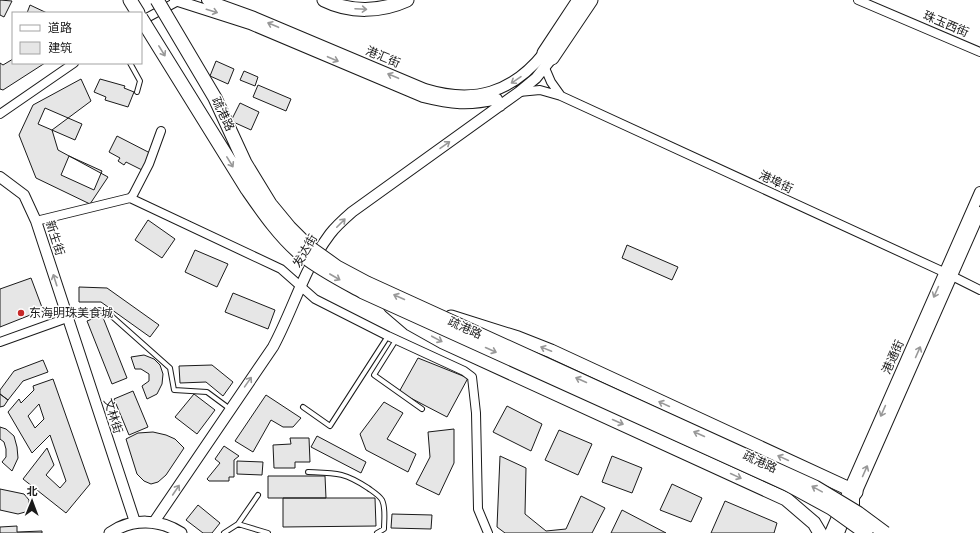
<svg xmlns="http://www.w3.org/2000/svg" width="980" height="533" viewBox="0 0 980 533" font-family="Rubik,'Noto Sans SC',sans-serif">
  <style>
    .building { fill: #e6e6e6; stroke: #1a1a1a; fill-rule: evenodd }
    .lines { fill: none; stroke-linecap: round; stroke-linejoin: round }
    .service-casing { stroke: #1a1a1a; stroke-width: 6 }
    .minor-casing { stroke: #1a1a1a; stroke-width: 10 }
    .tertiary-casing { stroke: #1a1a1a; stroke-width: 12 }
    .secondary-casing { stroke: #1a1a1a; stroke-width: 13 }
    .primary-casing { stroke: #1a1a1a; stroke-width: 14 }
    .trunk-casing { stroke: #1a1a1a; stroke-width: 15 }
    .service { stroke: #fff; stroke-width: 4 }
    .minor { stroke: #fff; stroke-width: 8 }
    .tertiary { stroke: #fff; stroke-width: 10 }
    .secondary { stroke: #fff; stroke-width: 11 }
    .primary { stroke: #fff; stroke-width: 12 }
    .trunk { stroke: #fff; stroke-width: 13 }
    .trunk-bridge-casing { stroke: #1a1a1a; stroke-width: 15; stroke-linecap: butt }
    .trunk-bridge { stroke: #fff; stroke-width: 13 }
    .oneway { stroke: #989898 }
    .poi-dot { fill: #c62828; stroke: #fff; stroke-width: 1.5 }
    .labels { text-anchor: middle; stroke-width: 3; stroke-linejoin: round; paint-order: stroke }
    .street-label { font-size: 12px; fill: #1a1a1a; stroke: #fff }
    .poi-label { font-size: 12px; fill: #1a1a1a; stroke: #fff; text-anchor: start }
  </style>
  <rect width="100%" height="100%" fill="#fff"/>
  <path class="building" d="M0,0L12,1L4,17L0,15Z
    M30,5L47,13H27Z
    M13,59V63H45L3,90L0,89V63L3,65Z
    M216,61L234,69L228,84L210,76Z
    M244,71L258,77L255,86L240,80Z
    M81,79L91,101L52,130L58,150L108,177L90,204L36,178L19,135L33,105Z
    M100,79L125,86L124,88L134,92L128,107L105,100L106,97L94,92Z
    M258,85L291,99L286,111L253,97Z
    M240,103L259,112L251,130L231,121Z
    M45,108L82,124L75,140L38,124Z
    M117,136L152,154L144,171L126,162L124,165L118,161L120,158L109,152Z
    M69,156L102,171L94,190L61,175Z
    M148,220L175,239L162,258L135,240Z
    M627,245L678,267L672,280L622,258Z
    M195,250L228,264L217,287L185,272Z
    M31,278L43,310L0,327V289Z
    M79,287L107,288L159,325L150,337L101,302H79Z
    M233,293L275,310L268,329L225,312Z
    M102,315L127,378L112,384L87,321Z
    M144,355L154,359L160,365L163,374L162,384L157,394L147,399L142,386L149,381V374L141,369H135L131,357Z
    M418,358L468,378L447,417L399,392Z
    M43,360L48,372L23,381L8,400L0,394V390L14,371Z
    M212,365L233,382L223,396L206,382L180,383L179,366Z
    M53,379L90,484L66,513L23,479L47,448L54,465L46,475L60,488L66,481L50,435L32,453L8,412L19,399L21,403L34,390L33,386ZM39,404L44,419L35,428L28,416Z
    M133,391L148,427L129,435L114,399Z
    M0,394L8,400L4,406L0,407Z
    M194,394L215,410L197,434L175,417Z
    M266,395L301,418L293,427H283L271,420L253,452L235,441Z
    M384,402L403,413L387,439L416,454L408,472L366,450L360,434Z
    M507,406L542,424L531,451L493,432Z
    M0,427L6,429L14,436L17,447L18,458L12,471L2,462L6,457V449L4,442L0,439Z
    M454,429V463L439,495L416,484L430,457L428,432Z
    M559,430L592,444L578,475L545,460Z
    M153,432L166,435L175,439L184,448L166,475L158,482L151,484L144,481L137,474L126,439L138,433Z
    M317,436L366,462L361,473L311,447Z
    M290,438H309L310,462H295V468H274L273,445L291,444Z
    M224,446L239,456L234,460V477H229V481H209L207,479L220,463L215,459Z
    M500,456L526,468L525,514L546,531L566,529L581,496L605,508L592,533H505L497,527Z
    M612,456L642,468L632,493L602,482Z
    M237,461L263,462L262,475L237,474Z
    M268,476H325L326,498H268Z
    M672,484L702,498L691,522L660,510Z
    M0,489L24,494L29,500V511L18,514L0,510Z
    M283,498H375L376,526L283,527Z
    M725,501L777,523L774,533H711Z
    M198,505L220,523L212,533H203L186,520Z
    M622,510L666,533H611Z
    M392,514L432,515L431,529L391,528Z
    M17,526V532L42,531V533H0V527Z"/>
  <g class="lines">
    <defs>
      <path id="service" d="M130,63L140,81L137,92
        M69,317L98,310L107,312L170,368L174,390L207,392L230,409
        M396,340L374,375L422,409
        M303,407L330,426L388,336
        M308,472C336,473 344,472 368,488C372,491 379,495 382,500C386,508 384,520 384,529L377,533
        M238,524L268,533
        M224,533L238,524L258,495"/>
      <path id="minor" d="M858,0L980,52
        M141,21L178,1
        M545,68L551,82L561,96
        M519,92L540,90L561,96L948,274L980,290
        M0,114L74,63
        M130,198L133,195L149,164L161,131
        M36,221L130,198L281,269L315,299L388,336L464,371L472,377L476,413L478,509L488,533
        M0,342L67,318"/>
      <path id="tertiary" d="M175,0L250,24L423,97C451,104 469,106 497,99L500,106
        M207,0L254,17L425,89C474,104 512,93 544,53
        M0,177L24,195L36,221L135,522
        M854,498L980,212
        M154,522L273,347C293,310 304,268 330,234C336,226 344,219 352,212L519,92L536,78L552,58
        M830,533L980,192
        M839,533L847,512"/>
      <path id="secondary" d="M110,533C132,518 160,519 181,533"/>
      <path id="primary" d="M853,499V518"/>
      <path id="trunk" d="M130,0L138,13
        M324,0C350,13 381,12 407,0
        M544,53L579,0
        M552,58L591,0
        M390,306L411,324L443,342L786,499L814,523L820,533
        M451,317L518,338L551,351L856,492"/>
    </defs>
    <use href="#service" class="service-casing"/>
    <use href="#minor" class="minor-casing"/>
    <use href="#tertiary" class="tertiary-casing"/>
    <use href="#secondary" class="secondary-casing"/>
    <use href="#primary" class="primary-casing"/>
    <use href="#trunk" class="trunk-casing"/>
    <use href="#service" class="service"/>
    <use href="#minor" class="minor"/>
    <use href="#tertiary" class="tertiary"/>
    <use href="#secondary" class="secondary"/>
    <use href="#primary" class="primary"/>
    <use href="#trunk" class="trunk"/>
    <defs>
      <path id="trunk-bridge" d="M157,0L215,98L245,163L270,204L289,227L309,247L337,267L367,283L815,487L858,513L885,533
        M141,18L247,189C263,212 280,237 302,255C321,270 343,281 363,292L787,484L831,508L866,533"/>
    </defs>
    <use href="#trunk-bridge" class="trunk-bridge-casing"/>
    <use href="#trunk-bridge" class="trunk-bridge"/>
  </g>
  <defs><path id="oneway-shaft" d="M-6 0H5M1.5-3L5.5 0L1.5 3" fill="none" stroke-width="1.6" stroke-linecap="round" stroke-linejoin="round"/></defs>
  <g class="oneway">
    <use href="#oneway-shaft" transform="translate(361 9) rotate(3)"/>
    <use href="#oneway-shaft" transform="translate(212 11) rotate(17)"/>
    <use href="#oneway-shaft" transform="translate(273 25) rotate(-157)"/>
    <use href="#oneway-shaft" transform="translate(162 51) rotate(58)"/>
    <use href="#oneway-shaft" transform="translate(333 59) rotate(23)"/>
    <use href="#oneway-shaft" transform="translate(393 76) rotate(-157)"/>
    <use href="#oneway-shaft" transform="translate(516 80) rotate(146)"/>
    <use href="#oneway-shaft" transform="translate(445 145) rotate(-35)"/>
    <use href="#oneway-shaft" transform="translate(230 162) rotate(58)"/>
    <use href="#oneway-shaft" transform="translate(341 223) rotate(-45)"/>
    <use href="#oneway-shaft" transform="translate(335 277) rotate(30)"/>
    <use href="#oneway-shaft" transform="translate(55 280) rotate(-108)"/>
    <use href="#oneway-shaft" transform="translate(936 292) rotate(114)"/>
    <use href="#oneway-shaft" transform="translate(399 297) rotate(-156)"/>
    <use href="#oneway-shaft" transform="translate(437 339) rotate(28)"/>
    <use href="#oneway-shaft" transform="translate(546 349) rotate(-158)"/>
    <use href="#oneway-shaft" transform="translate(491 350) rotate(24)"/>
    <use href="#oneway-shaft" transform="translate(918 352) rotate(-66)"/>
    <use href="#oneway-shaft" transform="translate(581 380) rotate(-156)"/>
    <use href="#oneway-shaft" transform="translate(248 382) rotate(-55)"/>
    <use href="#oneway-shaft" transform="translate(664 404) rotate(-155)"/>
    <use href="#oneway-shaft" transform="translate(883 411) rotate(114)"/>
    <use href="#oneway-shaft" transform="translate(618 422) rotate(24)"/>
    <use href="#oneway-shaft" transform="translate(699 434) rotate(-156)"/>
    <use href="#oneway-shaft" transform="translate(783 458) rotate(-155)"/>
    <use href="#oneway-shaft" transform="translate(865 471) rotate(-66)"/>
    <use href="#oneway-shaft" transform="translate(736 476) rotate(25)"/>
    <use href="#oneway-shaft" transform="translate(817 489) rotate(-151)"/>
    <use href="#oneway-shaft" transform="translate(176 490) rotate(-56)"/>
  </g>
  <circle class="poi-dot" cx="21" cy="313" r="4"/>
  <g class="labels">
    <g class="street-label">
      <text transform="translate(946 24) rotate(23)" y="4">珠玉西街</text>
      <text transform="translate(383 57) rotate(23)" y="4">港汇街</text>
      <text transform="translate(223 114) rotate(64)" y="4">疏港路</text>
      <text transform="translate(776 182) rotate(25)" y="4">港埠街</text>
      <text transform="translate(55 238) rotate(72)" y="4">新生街</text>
      <text transform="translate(305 251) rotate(-60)" y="4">发达街</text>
      <text transform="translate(465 328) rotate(24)" y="4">疏港路</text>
      <text transform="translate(893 357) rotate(-66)" y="4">港通街</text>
      <text transform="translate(113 416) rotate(72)" y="4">文林街</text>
      <text transform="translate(760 462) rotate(24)" y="4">疏港路</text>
    </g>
    <g class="poi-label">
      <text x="29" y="317">东海明珠美食城</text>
    </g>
  </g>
  <rect x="12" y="12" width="130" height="52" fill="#ffffff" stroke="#a3a3a3"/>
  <rect x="20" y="25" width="20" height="6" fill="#ffffff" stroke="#a3a3a3"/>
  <text x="48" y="32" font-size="12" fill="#1a1a1a">道路</text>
  <rect x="20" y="42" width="20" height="12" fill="#e6e6e6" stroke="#a3a3a3"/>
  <text x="48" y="52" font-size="12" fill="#1a1a1a">建筑</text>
  <g transform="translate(32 501) rotate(1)" stroke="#ffffff" stroke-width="3" paint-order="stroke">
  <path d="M0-3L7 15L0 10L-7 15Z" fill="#1a1a1a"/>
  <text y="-6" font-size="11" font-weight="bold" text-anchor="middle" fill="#1a1a1a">北</text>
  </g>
</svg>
